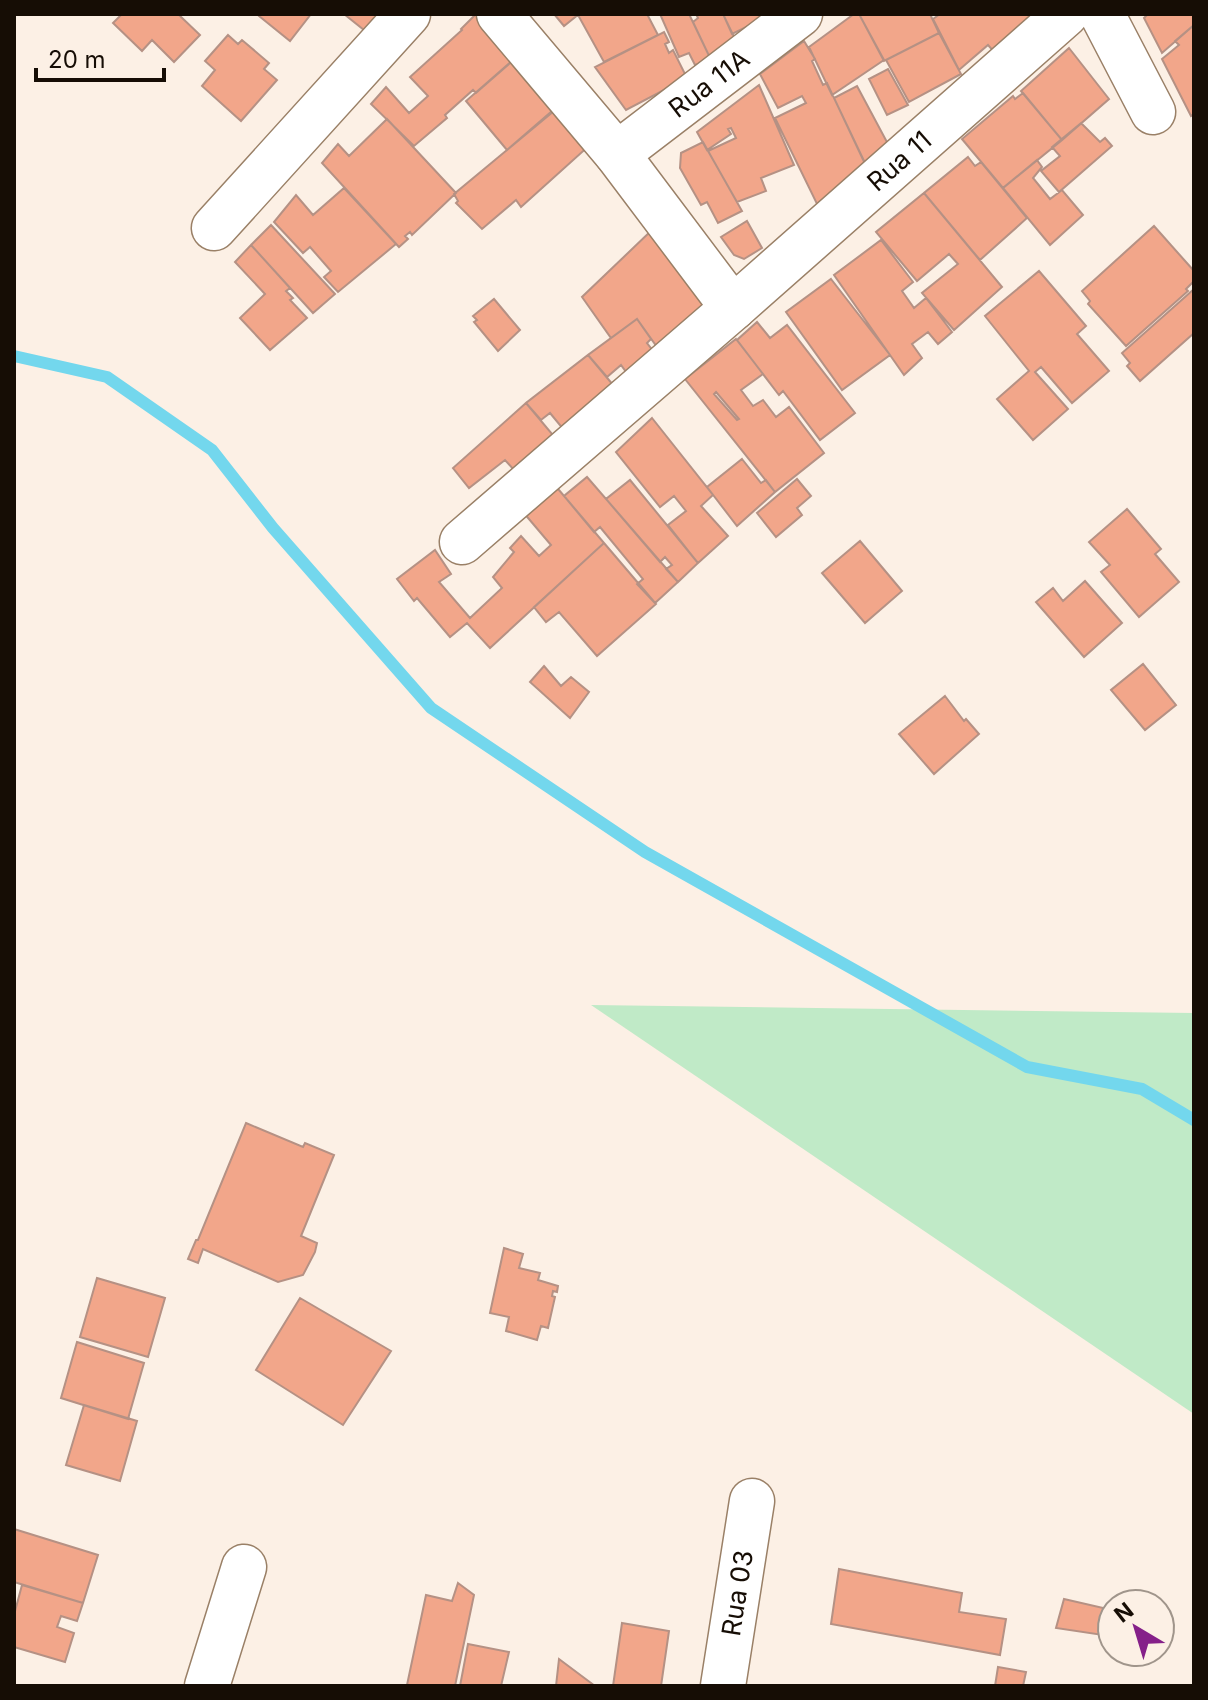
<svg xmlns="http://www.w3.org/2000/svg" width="1208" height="1700" viewBox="0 0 1208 1700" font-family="Inter,sans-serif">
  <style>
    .green { fill: #c0eac7 }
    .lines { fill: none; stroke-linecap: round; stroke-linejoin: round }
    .stream { stroke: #73d7ed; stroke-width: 12 }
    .building { fill: #f2a68a; stroke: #b59184; stroke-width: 2; fill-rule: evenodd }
    .minor-casing { stroke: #9a8067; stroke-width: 47 }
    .minor { stroke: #fff; stroke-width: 44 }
    .labels { text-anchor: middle; stroke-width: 6; stroke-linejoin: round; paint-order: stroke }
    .street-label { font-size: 26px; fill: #160d05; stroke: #fcf0e5 }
  </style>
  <rect width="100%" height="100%" fill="#fcf0e5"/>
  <path class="green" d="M591,1005L1194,1013V1414Z"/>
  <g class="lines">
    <path class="stream" d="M14,356L107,377L212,450L273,528L431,708L645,852L1027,1067L1142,1089L1194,1120"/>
  </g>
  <path class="building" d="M122,14H178L200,35L174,62L152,40L142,51L113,23Z
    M260,14H311L290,41L259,16Z
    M344,14H392L374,38Z
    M476,14H484L518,56L476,93L473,90L445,115L447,118L414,146L371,104L386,87L409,113L428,96L410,77L462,30L461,29Z
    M554,14H579L564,26Z
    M647,14L658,35L604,62L578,15Z
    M660,14H689L712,62L701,71L698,64L695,65L689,53L679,57Z
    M696,14H723L739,47L712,62L693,22L698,18Z
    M723,14H760L763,19L732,34Z
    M854,14H859L884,60L832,95L809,47Z
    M859,14H930L939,33L884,61Z
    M940,14H1047L996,54L988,45L959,70L933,19Z
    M1148,14H1194V25L1162,53L1144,18Z
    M1194,25V114L1191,116L1162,59L1179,45L1175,41Z
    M664,32L669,42L665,44L669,53L673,50L687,78L626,110L595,67Z
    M939,33L961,74L909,102L886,60Z
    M228,35L238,44L242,40L269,63L264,69L277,80L241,121L202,86L215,70L205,61Z
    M804,41L815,59L812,61L823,85L827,83L867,168L819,208L775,118L806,103L802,96L778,108L760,74Z
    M1069,48L1109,99L1062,140L1021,91Z
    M513,60L552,111L507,150L466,101Z
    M888,69L908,105L887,115L869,79Z
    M759,85L794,165L761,178L766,191L737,202L708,151L736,138L731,128L728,129L731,134L707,150L697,132Z
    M857,86L888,144L865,163L834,98Z
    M1023,93L1062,140L1003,188L962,139L1013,96L1015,99Z
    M560,106L591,144L521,207L516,200L482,229L456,203L458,201L454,194Z
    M387,119L456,193L412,235L410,232L405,236L408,239L399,247L322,163L338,144L349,156Z
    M1081,123L1100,142L1105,138L1112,146L1059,192L1041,171L1060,156L1052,147Z
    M703,142L742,211L718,223L707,202L701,205L680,168L681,153Z
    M968,157L975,166L981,162L1027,218L980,260L924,193Z
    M1037,160L1042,167L1033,178L1050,199L1062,190L1083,215L1050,245L1003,188Z
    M344,188L396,244L338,292L324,277L331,271L310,247L303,253L274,222L296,195L313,215Z
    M924,193L1002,287L954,330L922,293L958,264L949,254L917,281L876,232Z
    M747,221L762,248L744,259L734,255L721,237Z
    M271,225L335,294L313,313L251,245Z
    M1154,226L1194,271V281L1186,289L1188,291L1126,346L1088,304L1090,301L1082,291Z
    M654,228L721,315L667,361L637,319L611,338L582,297Z
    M881,240L913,282L902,291L914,308L926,298L952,332L938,344L928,332L912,344L922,358L904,375L834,275Z
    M251,245L290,288L286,291L293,298L290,300L307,318L270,350L240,318L265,294L235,262Z
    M1039,271L1086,326L1077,334L1109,371L1072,403L1041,367L1035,372L1068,409L1033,440L997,399L1029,371L985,316Z
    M831,279L890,355L842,390L786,312Z
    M1194,289V333L1140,381L1127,366L1130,363L1122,353Z
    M494,299L520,330L498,351L474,322L477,320L473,316Z
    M637,319L651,339L647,343L664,365L629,376L621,365L607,377L588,355Z
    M757,322L770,338L787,325L855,413L820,440L783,391L779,395L737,340Z
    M736,339L763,374L741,390L753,406L763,400L776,417L789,407L824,453L775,492L685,379ZM716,392L739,419L737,420L714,394Z
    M588,355L624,398L564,430L550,413L541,420L526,403Z
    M526,403L563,447L523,480L505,460L469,488L453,468Z
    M652,418L713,495L701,506L728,536L698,563L668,525L686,511L674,496L660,507L616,452Z
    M742,459L761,483L766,480L775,492L737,526L707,487Z
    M587,477L678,582L655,603L637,584L643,579L600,527L594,532L564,496Z
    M797,479L811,496L797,508L802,515L776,537L757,513Z
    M630,480L698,563L678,582L666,569L672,565L665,557L660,562L606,499Z
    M553,483L604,543L490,648L467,623L450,637L417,598L414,601L397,579L435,550L451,574L439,582L470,618L502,588L493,577L514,552L510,548L521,536L539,556L551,545L523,512Z
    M1127,509L1161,549L1155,554L1179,582L1139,617L1101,572L1110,565L1089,542Z
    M860,541L902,591L865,623L822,573Z
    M604,543L656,604L597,656L559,612L546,622L534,607Z
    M1085,581L1122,623L1084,657L1036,602L1053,588L1063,601Z
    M1143,664L1176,705L1145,730L1111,690Z
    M544,666L561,686L571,677L589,692L570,718L530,682Z
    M945,696L964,721L966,719L979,734L934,774L899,734Z
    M246,1123L303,1147L305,1143L334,1155L301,1236L317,1243L315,1252L303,1275L278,1282L203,1249L198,1263L188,1259L196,1240H198Z
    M504,1248L523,1254L519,1268L540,1273L538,1280L558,1286L557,1292L553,1291L552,1296L555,1297L548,1328L541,1326L537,1340L506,1331L509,1317L490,1313Z
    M97,1278L165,1298L148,1357L80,1337Z
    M300,1298L391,1351L343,1425L256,1370Z
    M77,1342L144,1363L128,1419L61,1398Z
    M84,1405L137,1421L120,1481L66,1465Z
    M14,1529L98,1555L83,1603L14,1582Z
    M839,1569L962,1593L959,1612L1006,1619L1000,1655L831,1624Z
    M458,1583L474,1595L455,1686L407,1685L426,1595L452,1601Z
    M22,1585L83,1603L77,1621L61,1616L57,1627L74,1633L65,1662L14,1647V1615Z
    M1064,1599L1112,1610V1641L1109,1640L1110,1636L1056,1628Z
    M622,1623L669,1631L661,1686H613Z
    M468,1644L509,1652L501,1686H460Z
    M559,1659L595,1686H556Z
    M998,1667L1026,1672L1023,1686H995Z"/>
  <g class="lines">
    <defs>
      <g id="minor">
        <path d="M499,14L617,154L733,308"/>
        <path d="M1102,14L1153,112"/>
        <path id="s1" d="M617,154L800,14"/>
        <path d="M214,228L408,14"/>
        <path id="s2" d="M462,542L733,308L1066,14"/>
        <path d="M207,1686L244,1567"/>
        <path id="s3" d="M723,1686L752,1501"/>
      </g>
    </defs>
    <use href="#minor" class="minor-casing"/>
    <use href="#minor" class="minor"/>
  </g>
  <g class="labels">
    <g class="street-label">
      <text dy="9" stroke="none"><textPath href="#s1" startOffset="116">Rua 11A</textPath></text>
      <text dy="9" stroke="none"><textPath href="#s2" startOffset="580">Rua 11</textPath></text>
      <text dy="9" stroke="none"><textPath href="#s3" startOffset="94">Rua 03</textPath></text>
    </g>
  </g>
  <rect width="1208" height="1700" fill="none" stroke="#160d05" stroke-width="32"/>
  <g transform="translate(1136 1628) rotate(322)"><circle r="38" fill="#fcf0e5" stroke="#a0958b" stroke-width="2"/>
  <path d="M0-6L14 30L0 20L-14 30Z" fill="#852089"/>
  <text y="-12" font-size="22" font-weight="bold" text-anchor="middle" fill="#160d05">N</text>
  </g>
  <path d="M36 68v12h128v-12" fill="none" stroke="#160d05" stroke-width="4"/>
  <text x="48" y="68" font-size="24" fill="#160d05" stroke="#fcf0e5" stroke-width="6" paint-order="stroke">20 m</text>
</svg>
